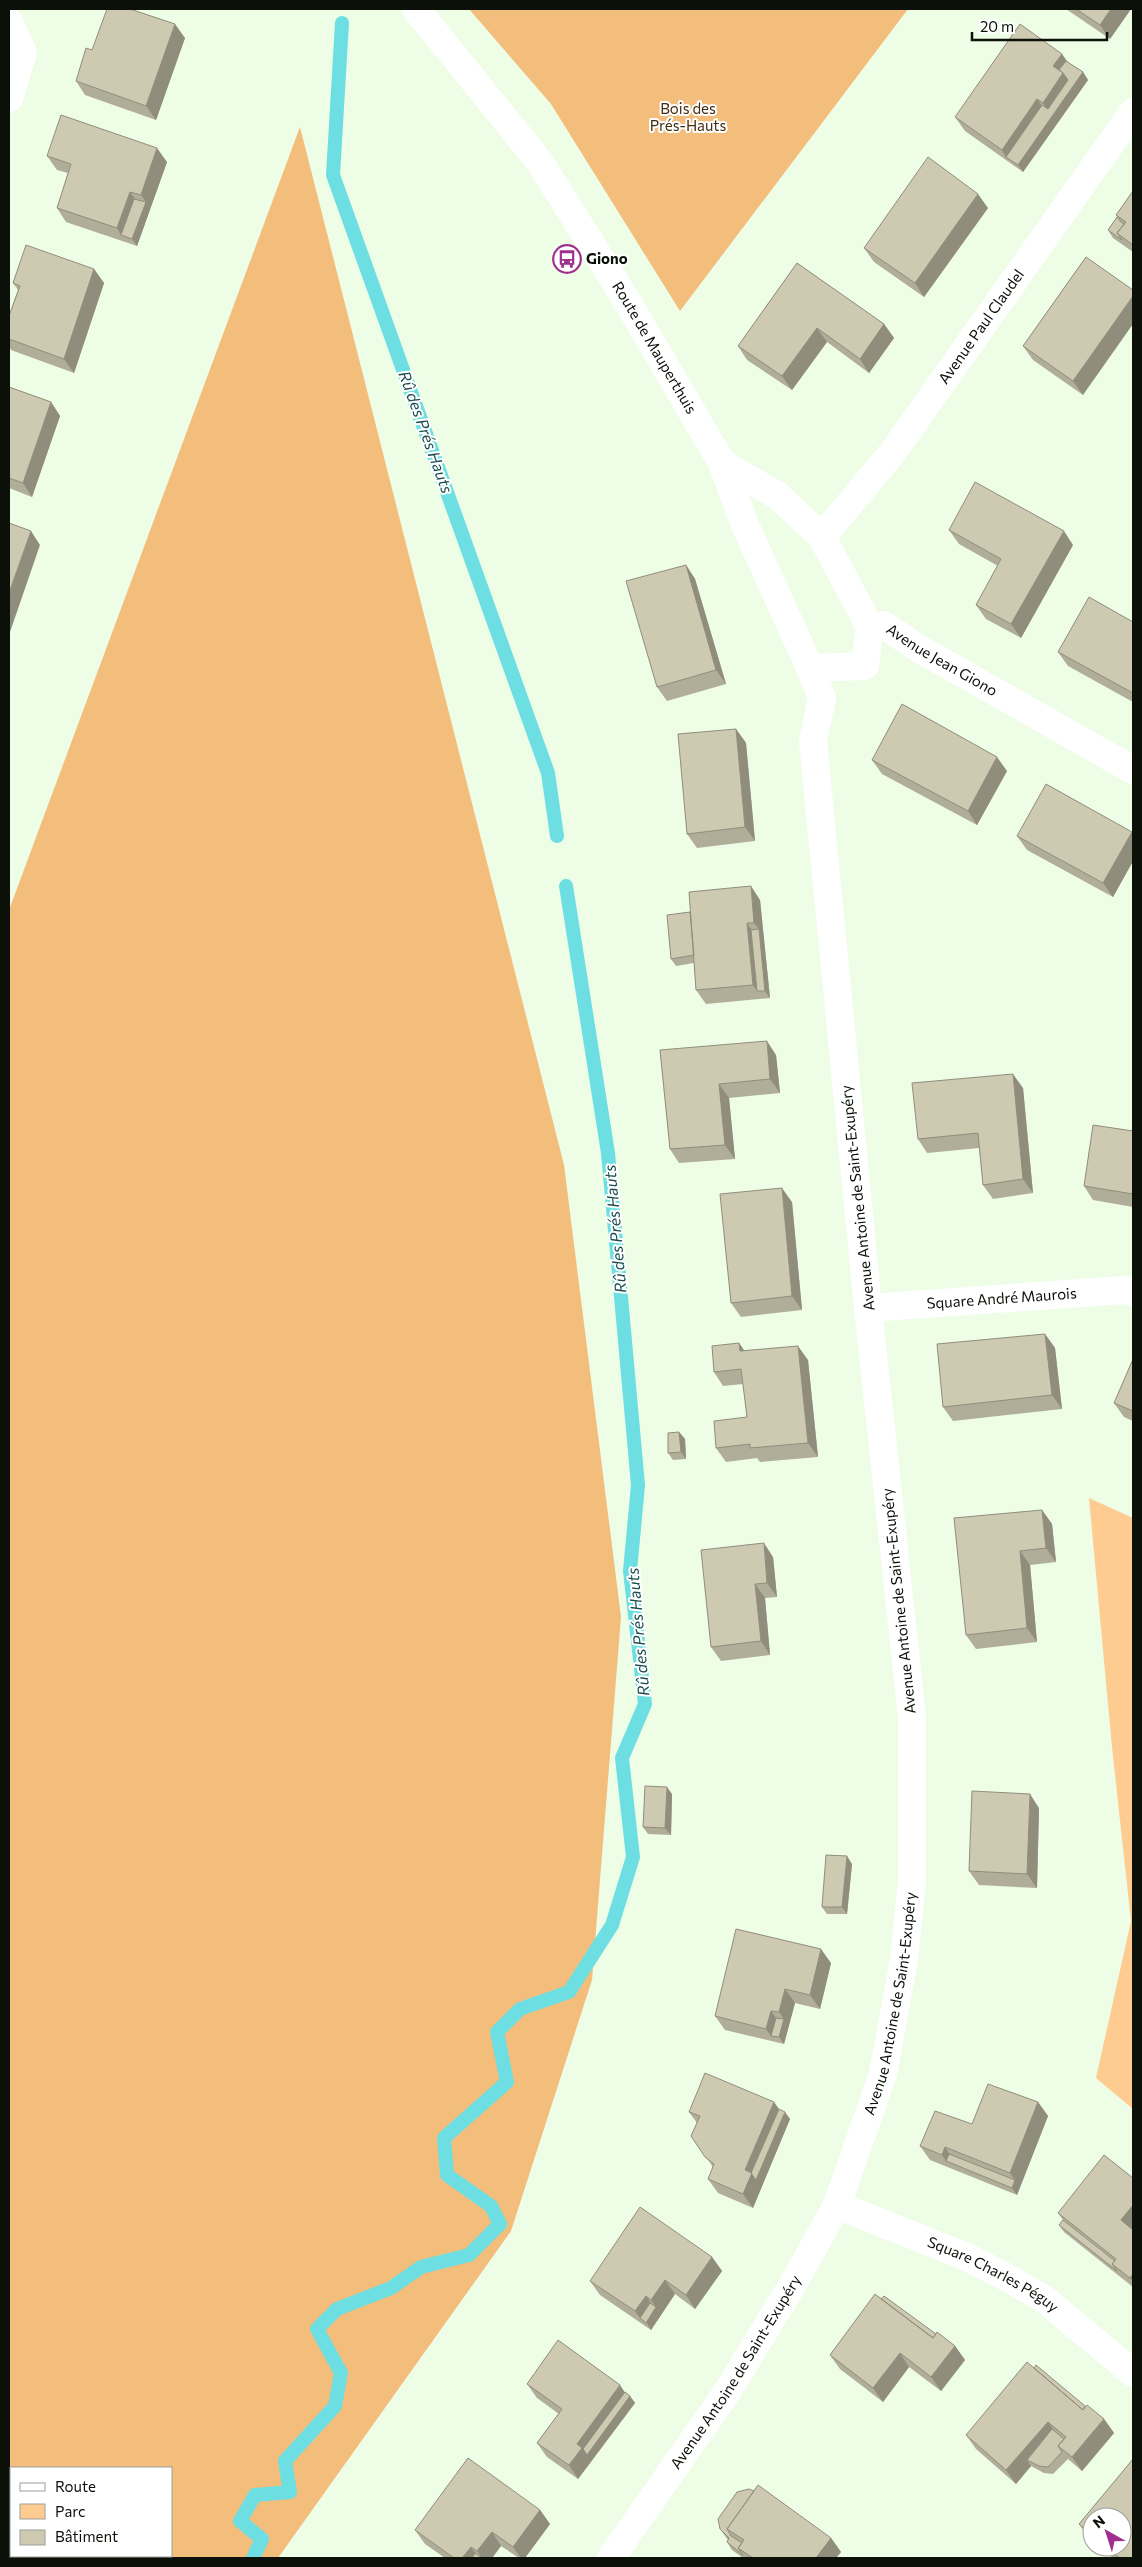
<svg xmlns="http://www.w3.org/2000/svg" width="1142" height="2567" viewBox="0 0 1142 2567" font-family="Commissioner,sans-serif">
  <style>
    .green { fill: #fecc90 }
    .forest { fill: #f3bd7c; fill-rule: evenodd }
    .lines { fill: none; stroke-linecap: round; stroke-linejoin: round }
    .stream { stroke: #6ddfe3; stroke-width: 14 }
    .street { stroke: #fff; stroke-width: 28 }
    .wall { fill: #b0ae98 }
    .shaded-wall { fill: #908d7c }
    .building { fill: #cdcab1; stroke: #908d7c }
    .labels { text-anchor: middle; stroke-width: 4; stroke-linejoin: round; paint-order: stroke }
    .park-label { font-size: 15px; fill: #432d10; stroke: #fff }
    .poi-label { font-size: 15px; font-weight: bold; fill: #0b1008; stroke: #fff; text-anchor: start }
    .street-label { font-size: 15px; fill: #0b1008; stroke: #fff }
    .water-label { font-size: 16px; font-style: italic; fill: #1b4e50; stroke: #fff }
  </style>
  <rect width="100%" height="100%" fill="#eefde6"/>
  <path class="green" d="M1089,1498L1133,1518V2109L1096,2078L1131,1921L1112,1747Z"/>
  <path class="forest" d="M469,9H908L680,311L551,104Z
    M300,127L564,1165L621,1617L592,1980L511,2231L278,2558H9V910ZM11,2468H171V2556H11Z"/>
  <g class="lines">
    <path class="stream" d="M342,23L333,175L548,773L557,836
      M253,2558L262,2539L240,2521L255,2495L290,2492L285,2461L335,2406L341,2373L317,2329L337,2309L391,2288L421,2267L469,2255L500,2224L491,2206L447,2175L444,2138L507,2082L497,2032L520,2009L569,1992L612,1925L633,1857L622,1758L645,1704L630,1571L638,1485L608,1153L566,886"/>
    <g class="street">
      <path id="s1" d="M416,9L539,161L627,301L722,463L745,525L810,668"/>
      <path d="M9,22L23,53L9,98"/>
      <path d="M722,463L778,496L822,537L870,627"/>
      <path id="s2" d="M822,537L893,452L1133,112"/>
      <path id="s3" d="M870,627L884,625L918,648L1133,770"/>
      <path id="s4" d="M868,1308L1124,1290L1133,1292"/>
      <path id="s5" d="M837,2205L967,2257L1008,2278L1044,2299L1133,2373"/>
      <path id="s6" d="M611,2558L727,2392L793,2284L837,2205L883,2074L904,1960L912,1882V1717L868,1308L813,741L822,698L810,668L865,666L870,627"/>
    </g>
  </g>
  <path class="wall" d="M1066,9H1131L1110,39Z
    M185,38L156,120L85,95L76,81L92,50Z
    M1066,61L1083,72L1088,80L1023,172L965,131L955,117Z
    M47,156L167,162L137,246L66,222L57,208L68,173L57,170Z
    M1133,191V252L1113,238L1108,230L1117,217L1116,215Z
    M988,208L924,297L874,262L864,248Z
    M1086,257L1083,395L1033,360L1023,346Z
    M797,263L884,324L894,338L869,373L827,342L792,390L747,360L738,346Z
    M94,269L104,283L74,373L11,350L9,346V315L18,290L13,283Z
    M9,387L51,402L60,416L32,497L9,488Z
    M949,530L1073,545L1021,638L986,619L976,605L998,566L959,544Z
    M686,565L695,579L726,684L667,701L657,687Z
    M1133,622V702L1068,666L1058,652Z
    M736,729L746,743L755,841L697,848L687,834Z
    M872,760L1007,771L977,825L882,774Z
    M1132,832L1133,833V861L1113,897L1027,850L1017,836Z
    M760,900L770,998L706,1004L696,990L694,963L676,966L671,959L690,912Z
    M660,1050L776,1055L780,1093L729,1098L735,1159L679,1163L670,1149Z
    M1023,1088L1033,1193L993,1199L983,1185L979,1148L927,1153L918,1139Z
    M1133,1131V1207L1093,1200L1084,1186Z
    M792,1202L802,1310L741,1317L731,1303Z
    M1045,1334L1055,1348L1062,1409L953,1421L943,1407Z
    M739,1343L744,1351L808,1360L818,1457L760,1462L757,1458L726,1462L716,1448L747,1417L743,1384L723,1386L714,1372Z
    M1133,1359V1421L1124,1417L1114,1403Z
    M679,1432L685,1439L686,1459L673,1460L668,1453Z
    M1042,1510L1052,1524L1056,1562L1030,1565L1037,1642L976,1649L966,1635Z
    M773,1557L777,1597L765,1598L770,1655L721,1661L711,1647Z
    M672,1794L671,1835L648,1834L643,1827Z
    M1039,1808L1037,1888L979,1885L969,1871Z
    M852,1864L847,1914H827L822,1907Z
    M831,1963L820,2009L795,2003L784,2044L725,2030L715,2016Z
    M1038,2102L1048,2116L1017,2195L930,2160L920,2146L972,2124Z
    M779,2109L790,2119L753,2208L718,2193L708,2179L713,2167L691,2136L697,2123L689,2112Z
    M1133,2178V2287L1064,2232L1059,2225L1063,2220L1058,2213Z
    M712,2257L722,2271L695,2309L675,2294L651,2330L600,2295L590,2281Z
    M881,2299L955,2346L965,2360L941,2391L909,2367L883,2402L840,2369L830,2355Z
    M1034,2368L1085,2406L1104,2419L1114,2433L1082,2471L1068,2459L1053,2474L1044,2473L1031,2466L1016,2484L976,2449L966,2435Z
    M527,2384L625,2392L630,2396L635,2403L578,2479L547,2457L537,2443L559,2414L537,2398Z
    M1133,2459V2558H1113L1100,2547H1122V2517H1092V2540L1089,2538L1079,2524Z
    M540,2510L550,2524L525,2558H519L501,2546L492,2558H445L425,2544L415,2530Z
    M720,2529L831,2538L841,2552L836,2558H743L732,2550L727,2542L728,2540Z"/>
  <path class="shaded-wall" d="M1111,9H1131L1110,39L1100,25Z
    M175,24L185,38L156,120L146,106Z
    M1062,54L1072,68L1083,72L1088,80L1023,172L1018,165L1052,116L1043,103L1053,66Z
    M1037,99L1047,113L1006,157L1002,150Z
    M157,148L167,162L137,246L132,239L146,202L141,195Z
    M130,192L140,206L121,235L117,228Z
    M978,194L988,208L924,297L915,283Z
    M94,269L104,283L74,373L64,359Z
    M1133,296V324L1083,395L1073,381Z
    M884,324L894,338L869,373L860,359Z
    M817,328L827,342L792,390L782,376Z
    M51,402L60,416L32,497L23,483Z
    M31,531L40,545L10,632L9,631V593Z
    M1064,531L1073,545L1021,638L1011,624Z
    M686,565L695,579L726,684L716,670Z
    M736,729L746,743L755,841L745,827Z
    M997,757L1007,771L977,825L968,811Z
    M1132,832L1133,833V861L1113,897L1103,883Z
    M751,886L760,900L770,998L765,991L759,929L754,923Z
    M747,923L756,937L757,991L753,985Z
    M767,1041L776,1055L780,1093L770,1079Z
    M1013,1074L1023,1088L1033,1193L1023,1179Z
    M719,1084L729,1098L735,1159L725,1145Z
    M782,1188L792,1202L802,1310L792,1296Z
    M1045,1334L1055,1348L1062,1409L1052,1395Z
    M739,1343L749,1357L740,1351Z
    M798,1346L808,1360L818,1457L808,1443Z
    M679,1432L685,1439L686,1459L681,1452Z
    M1042,1510L1052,1524L1056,1562L1046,1548Z
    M764,1543L773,1557L777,1597L767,1583Z
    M1020,1551L1030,1565L1037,1642L1027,1628Z
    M755,1584L765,1598L770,1655L761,1641Z
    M667,1787L672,1794L671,1835L665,1828Z
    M1030,1794L1039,1808L1037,1888L1027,1874Z
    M847,1856L852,1864L847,1914L842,1907Z
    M821,1949L831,1963L820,2009L810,1995Z
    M785,1989L795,2003L784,2044L779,2037L784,2019L779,2012Z
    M771,2011L781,2025L771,2036L766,2029Z
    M774,2102L784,2116L785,2112L790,2119L753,2208L743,2194L745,2170Z
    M1038,2102L1048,2116L1017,2195L1012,2188L1015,2180L1010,2173Z
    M945,2147L954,2161H946L942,2155Z
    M1133,2205V2231L1121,2220Z
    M712,2257L722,2271L695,2309L686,2295Z
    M1133,2274V2282L1130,2278Z
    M665,2280L675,2294L651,2330L647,2323L640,2318L635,2311L646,2296L655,2309L656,2307L651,2300Z
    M955,2346L965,2360L941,2391L931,2377Z
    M900,2353L909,2367L883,2402L873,2388Z
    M620,2385L628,2397L630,2396L635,2403L578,2479L569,2465L577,2444Z
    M1104,2419L1114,2433L1082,2471L1072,2457Z
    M1048,2422L1058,2436L1027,2460L1031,2466L1016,2484L1006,2470Z
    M540,2510L550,2524L525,2558H521L513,2547Z
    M492,2532L501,2546L492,2558H482L477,2551Z
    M831,2538L841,2552L836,2558H816Z
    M471,2547L479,2558H462Z"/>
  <path class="building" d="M107,9H130L175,24L146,106L76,81L86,48L92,50Z
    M1076,9H1111L1100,25Z
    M1020,24L1062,54L1053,66L1063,73L1043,103L1037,99L1002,150L955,117Z
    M1066,61L1083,72L1018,165L1006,157L1042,105L1048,109L1068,80L1063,73L1059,70Z
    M61,115L157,148L141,195L130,192L117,228L57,208L71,164L47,156Z
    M928,157L978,194L915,283L864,248Z
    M1133,191V245L1117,233L1126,222L1116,215Z
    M134,199L146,202L132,239L121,235Z
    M1117,217L1121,222L1124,224L1117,233L1122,240L1108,230Z
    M26,245L94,269L64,359L9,339V316L20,286L13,283Z
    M1086,257L1133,290V296L1073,381L1023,346Z
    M797,263L884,324L860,359L817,328L782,376L738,346Z
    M9,387L51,402L23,483L9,478Z
    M975,482L1064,531L1011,624L976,605L1001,559L949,530Z
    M9,523L31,531L9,593Z
    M686,565L716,670L657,687L626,581Z
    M1089,597L1133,622V693L1058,652Z
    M902,704L997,757L968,811L872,760Z
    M736,729L745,827L687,834L678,734Z
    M1046,784L1132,832L1103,883L1017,836Z
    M751,886L754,923H747L753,985L696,990L689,892Z
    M690,912L694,955L671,959L667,915Z
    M759,929L765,991H757L751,930Z
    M767,1041L770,1079L719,1084L725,1145L670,1149L660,1050Z
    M1013,1074L1023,1179L983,1185L978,1133L918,1139L912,1083Z
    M1093,1125L1133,1131V1194L1084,1186Z
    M782,1188L792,1296L731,1303L720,1194Z
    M1045,1334L1052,1395L943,1407L937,1344Z
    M739,1343L740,1351L798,1346L808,1443L750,1448V1444L716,1448L714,1421L747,1417L741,1369L714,1372L712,1346Z
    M1133,1359V1411L1114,1403Z
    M679,1432L681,1452L668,1453V1433Z
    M1042,1510L1046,1548L1020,1551L1027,1628L966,1635L954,1518Z
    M764,1543L767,1583L755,1584L761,1641L711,1647L701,1550Z
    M645,1786L667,1787L665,1828L643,1827Z
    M972,1791L1030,1794L1027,1874L969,1871Z
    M826,1855L847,1856L842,1907H822Z
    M736,1929L821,1949L810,1995L785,1989L779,2012L771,2011L766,2029L715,2016Z
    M776,2018L784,2019L779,2037L771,2036Z
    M705,2073L774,2102L745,2170L752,2173L743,2194L708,2179L714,2164L705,2157L691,2136L700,2116L689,2112Z
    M988,2084L1038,2102L1010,2173L945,2147L942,2155L920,2146L935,2111L972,2124Z
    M779,2109L785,2112L756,2180L751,2173Z
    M949,2154L1015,2180L1012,2188L946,2161Z
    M1104,2155L1133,2178V2205L1121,2220L1133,2230V2274L1130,2278L1112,2264L1116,2259L1058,2213Z
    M640,2207L712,2257L686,2295L665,2280L651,2300L646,2296L635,2311L590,2281Z
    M1063,2220L1115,2261L1112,2264L1117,2271L1059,2225Z
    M875,2294L933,2338L937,2332L955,2346L931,2377L900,2353L873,2388L830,2355Z
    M884,2296L936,2334L933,2338L881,2299Z
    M650,2303L656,2307L646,2323L640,2318Z
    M558,2340L620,2385L577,2444L582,2448L569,2465L537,2443L562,2409L527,2384Z
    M1027,2362L1083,2410L1087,2405L1104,2419L1072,2457L1058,2446L1066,2437L1048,2422L1006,2470L966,2435Z
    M1036,2365L1085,2406L1083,2410L1034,2368Z
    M625,2392L630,2396L587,2455L583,2449Z
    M1052,2429L1064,2439L1058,2446L1062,2452L1048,2467L1039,2466L1027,2460Z
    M468,2458L540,2510L513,2547L492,2532L477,2551L471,2547L462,2558H454L415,2530Z
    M1133,2459V2558H1120L1107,2547H1122V2517H1092V2535L1079,2524Z
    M758,2485L831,2538L816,2558H753L738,2548L744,2540L727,2529Z
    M749,2489L754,2491L727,2529L731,2536L742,2543L738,2548L743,2555L727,2542L729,2538L720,2529L718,2519L737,2492Z
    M475,2553L482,2558H472Z"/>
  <defs>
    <symbol id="bus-ring" viewBox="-11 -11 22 22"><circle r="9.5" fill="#fff" stroke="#9f308f" stroke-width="1.5"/><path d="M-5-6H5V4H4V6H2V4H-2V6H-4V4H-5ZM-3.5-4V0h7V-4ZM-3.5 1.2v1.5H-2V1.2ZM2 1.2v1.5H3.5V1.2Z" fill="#9f308f"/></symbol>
  </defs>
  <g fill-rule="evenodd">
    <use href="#bus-ring" x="551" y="243" width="32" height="32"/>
  </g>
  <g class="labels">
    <g class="park-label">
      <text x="688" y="114">Bois des<tspan x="688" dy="17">Prés-Hauts</tspan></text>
    </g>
    <g class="poi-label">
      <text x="586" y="264">Giono</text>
    </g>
    <g class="street-label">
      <text dy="5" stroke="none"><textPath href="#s2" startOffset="264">Avenue Paul Claudel</textPath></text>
      <text dy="5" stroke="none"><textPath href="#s1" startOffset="415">Route de Mauperthuis</textPath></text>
      <text dy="5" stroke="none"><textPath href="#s3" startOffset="82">Avenue Jean Giono</textPath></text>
      <text transform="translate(858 1198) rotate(-96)" y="5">Avenue Antoine de Saint-Exupéry</text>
      <text dy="5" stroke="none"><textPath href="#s4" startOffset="134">Square André Maurois</textPath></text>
      <text transform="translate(899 1601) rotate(-96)" y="5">Avenue Antoine de Saint-Exupéry</text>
      <text dy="5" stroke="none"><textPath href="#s6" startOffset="629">Avenue Antoine de Saint-Exupéry</textPath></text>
      <text dy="5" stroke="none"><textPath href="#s5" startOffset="171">Square Charles Péguy</textPath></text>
      <text dy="5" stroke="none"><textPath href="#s6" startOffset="224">Avenue Antoine de Saint-Exupéry</textPath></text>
    </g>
    <g class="water-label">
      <text transform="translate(426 432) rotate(70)" y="6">Rû des Prés Hauts</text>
      <text transform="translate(615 1229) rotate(-95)" y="6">Rû des Prés Hauts</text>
      <text transform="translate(638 1632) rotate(-95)" y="6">Rû des Prés Hauts</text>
    </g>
  </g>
  <rect width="1142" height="2567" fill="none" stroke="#0b1008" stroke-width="20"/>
  <rect x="10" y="2467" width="162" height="90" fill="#ffffff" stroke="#9d9f9c"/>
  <rect x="20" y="2483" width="25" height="8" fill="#ffffff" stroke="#9d9f9c"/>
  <text x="55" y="2492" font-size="15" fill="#0b1008">Route</text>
  <rect x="20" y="2504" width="25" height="15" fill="#fecc90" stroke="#9d9f9c"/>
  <text x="55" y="2517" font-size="15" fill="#0b1008">Parc</text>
  <rect x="20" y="2530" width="25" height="15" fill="#cdcab1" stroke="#9d9f9c"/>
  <text x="55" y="2542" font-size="15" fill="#0b1008">Bâtiment</text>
  <g transform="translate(1107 2532) rotate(321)"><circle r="24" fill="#ffffff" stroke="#9d9f9c"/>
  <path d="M0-4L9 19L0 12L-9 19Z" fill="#9f308f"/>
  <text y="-8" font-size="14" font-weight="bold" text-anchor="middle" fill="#0b1008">N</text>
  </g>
  <path d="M972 32v8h135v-8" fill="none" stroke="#0b1008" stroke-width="2.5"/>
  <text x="980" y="32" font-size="15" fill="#0b1008" stroke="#ffffff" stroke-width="4" paint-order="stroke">20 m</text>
</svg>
